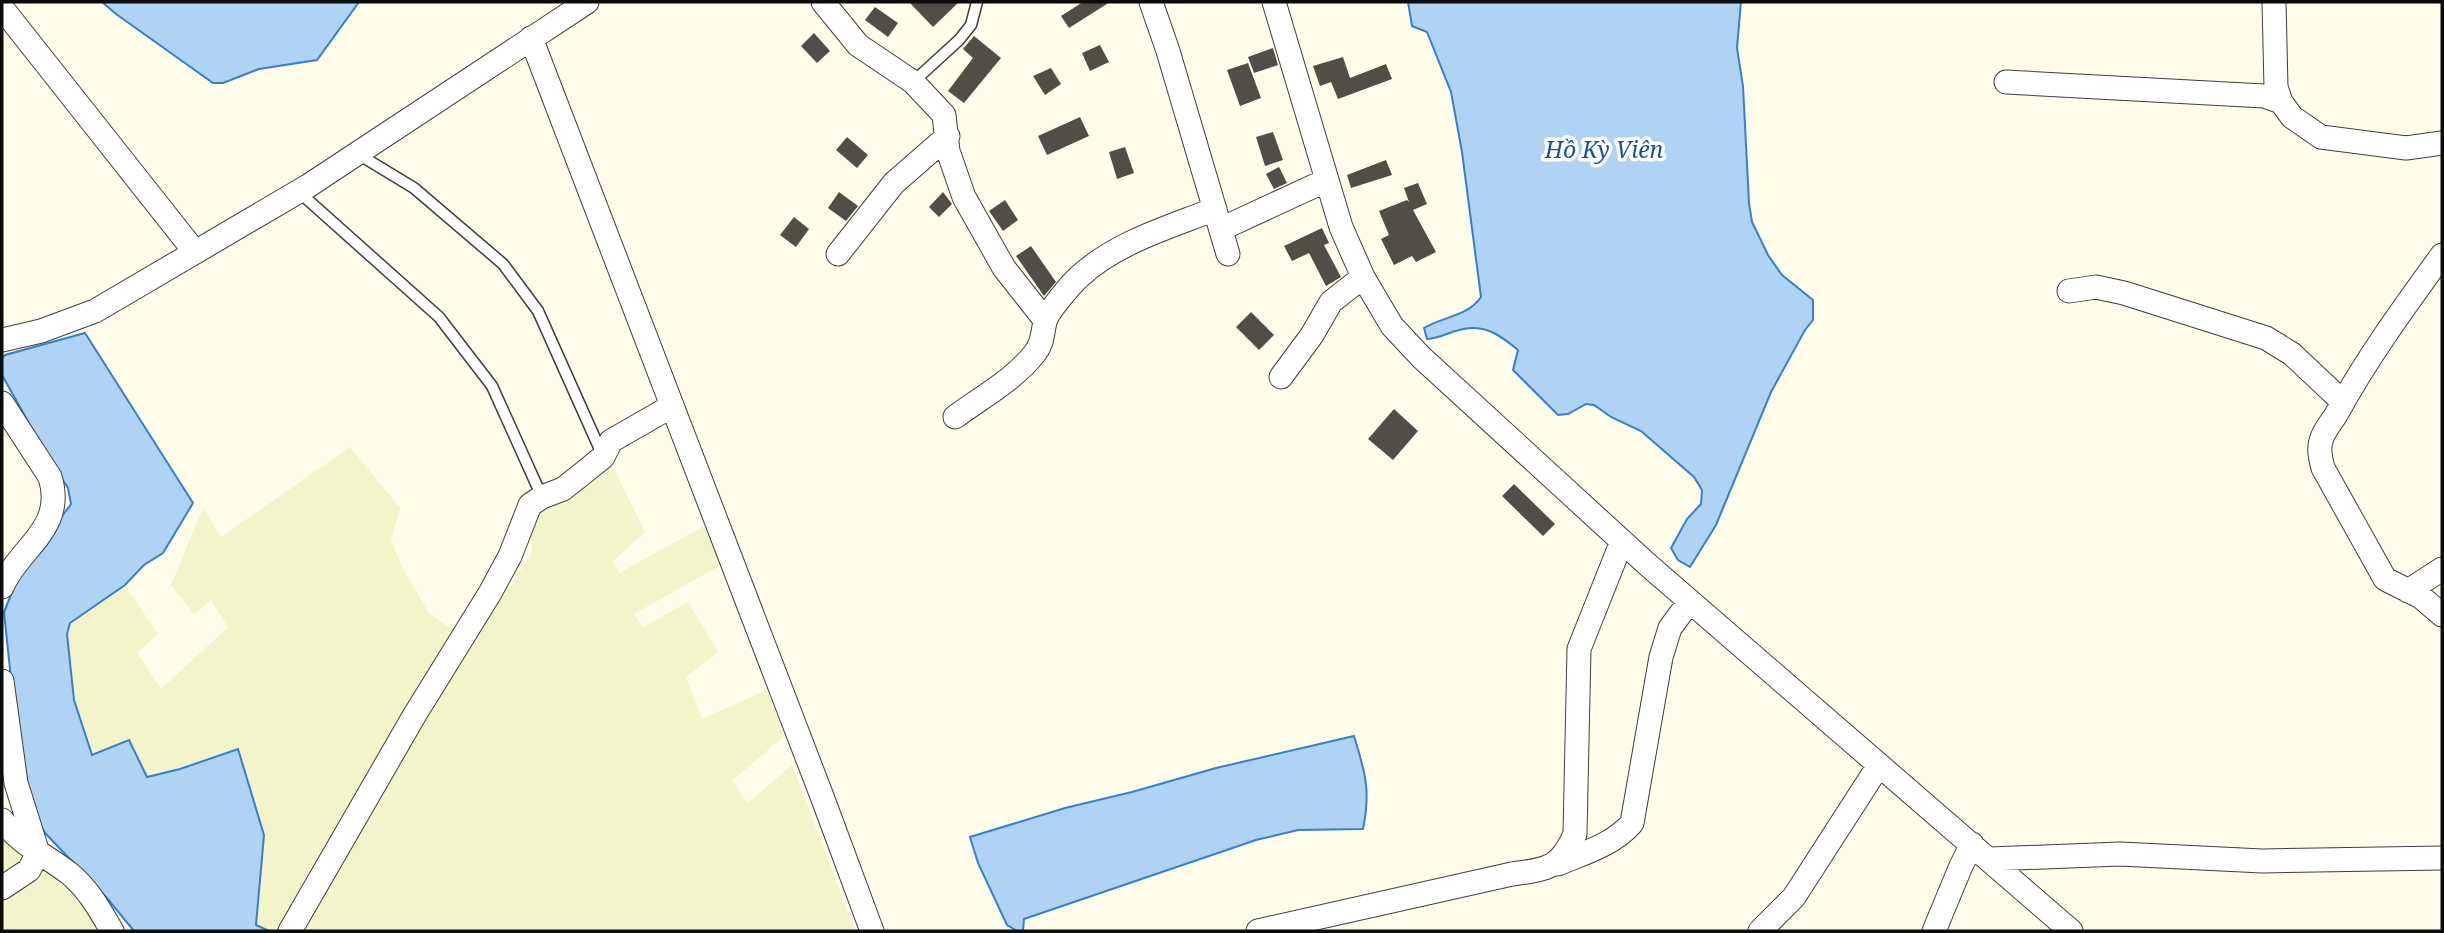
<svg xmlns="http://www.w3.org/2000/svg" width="2444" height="933" viewBox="0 0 2444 933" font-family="'Noto Serif',serif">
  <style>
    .farmland { fill: #f3f4ca }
    .water { fill: #aed3f5; stroke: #367fcc; stroke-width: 2 }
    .building { fill: #534d47 }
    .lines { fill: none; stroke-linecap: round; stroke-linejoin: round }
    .service-casing { stroke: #3e3e3e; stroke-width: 13 }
    .minor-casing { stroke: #3e3e3e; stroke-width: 25 }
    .service { stroke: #fff; stroke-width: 10 }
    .minor { stroke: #fff; stroke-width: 23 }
    .labels { text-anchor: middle; stroke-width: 7; stroke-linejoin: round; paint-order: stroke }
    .water-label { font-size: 23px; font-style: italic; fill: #16529b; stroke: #fff }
  </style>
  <rect width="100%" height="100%" fill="#fffde9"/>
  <path class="farmland" d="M350,447L400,508L391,541L404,571L429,613L471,644L532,553L530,518L609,459L645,532L613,561L619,573L708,524L723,564L634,614L643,627L688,602L718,652L686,677L702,719L767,690L784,736L732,781L748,803L792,765L855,931H269L256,926L259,881L238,750L180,769L147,777L92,756L74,700L67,634L70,623L125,585L158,634L137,653L161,689L228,627L211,600L194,615L171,585L203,508L221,537Z
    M2,832L63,876L104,931H2Z"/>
  <path class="water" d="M102,2H359L317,60L259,69L223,83H213L116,14Z
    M1408,2H1741L1737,48L1743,86L1749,203L1752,222L1768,255L1782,275L1813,300V320L1805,330L1771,392L1716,525L1690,567L1678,560L1671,548L1687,519L1701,504L1702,490L1694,477L1641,431L1611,417L1594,405L1586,404L1568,414L1558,415L1513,370L1518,350C1500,335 1484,323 1459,330C1447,333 1440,338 1427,339L1424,328C1444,316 1467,317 1481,297L1462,152L1451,92L1427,32L1412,26Z
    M85,333L193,503L163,553L144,565L125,585L70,623L67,634L74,700L92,755L129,740L147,777L180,769L238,749L264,835L256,925L269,931H134L106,897L46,834L37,821L18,746L4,612L19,575L71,504L68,488L53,466L2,375V358L5,355Z
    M1354,736C1365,772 1371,790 1363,829L1298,830L1256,840L1024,919L1023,931H1017L1007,925L978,863L970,837L1065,808L1132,792L1216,768Z"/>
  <path class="building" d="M909,2H959L933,27Z
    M1083,2H1110L1069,28L1061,16Z
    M875,7L898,23L888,37L865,20Z
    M814,33L830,51L817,63L801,46Z
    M974,36L1001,58L964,103L948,91L973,58L963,49Z
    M1100,45L1109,62L1090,71L1082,53Z
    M1273,48L1278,65L1254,73L1248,57Z
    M1343,57L1350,78L1386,64L1392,79L1338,99L1331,82L1320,86L1313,66Z
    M1248,63L1261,98L1240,106L1227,70Z
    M1051,68L1061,84L1045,95L1033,76Z
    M1080,117L1089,136L1047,155L1038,136Z
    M1273,132L1283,160L1265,166L1256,137Z
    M847,137L868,155L857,168L836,150Z
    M1125,147L1134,173L1117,179L1109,152Z
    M1386,160L1392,175L1351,188L1347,175Z
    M1279,167L1287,183L1274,189L1266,174Z
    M1418,183L1427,204L1413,210L1436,252L1416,262L1412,256L1394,265L1381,239L1389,235L1379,211L1407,200L1409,202L1404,188Z
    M839,192L858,206L846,221L828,208Z
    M943,192L952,204L939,217L929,207Z
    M1005,200L1018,220L1003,231L989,211Z
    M794,217L809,229L796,247L780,235Z
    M1322,228L1329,243L1324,245L1341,277L1326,286L1309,253L1292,261L1284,246Z
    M1031,246L1056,282L1044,296L1016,256Z
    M1251,312L1274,335L1259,350L1236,327Z
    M1394,409L1418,431L1393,460L1368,439Z
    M1514,484L1555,524L1543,536L1502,496Z"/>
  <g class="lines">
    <defs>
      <path id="service" d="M913,82L959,40L971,25L977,2
        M358,154L414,188L503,264L538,311L602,454
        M299,192L439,317L492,386L542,497"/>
      <path id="minor" d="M823,2L858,45L913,82L944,115L948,151L964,197L1004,268L1045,320
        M1151,2L1168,51L1228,254
        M1274,2L1341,227L1363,277L1392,326L1421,357L1648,565L2071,931
        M2274,2L2276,87L2281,102L2292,117L2321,137L2406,148L2442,143
        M2,8L195,252
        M531,38L823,799L872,931
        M2006,82L2264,96L2281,102
        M1221,229L1327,180
        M838,254L894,183L948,136
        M2442,255C2405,306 2367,358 2337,413C2332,422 2323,431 2321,441C2318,450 2321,460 2323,468L2385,579L2421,597L2442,615
        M2069,291L2096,287L2124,293L2266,338L2292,354L2343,402
        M2,340L41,331L95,311L308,186L587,2
        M1281,377L1312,335L1331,302L1363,277
        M2,403L50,477C66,529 19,547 2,587
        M955,417C982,397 1015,379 1035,353C1043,343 1042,334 1045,322C1047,312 1072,283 1080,276C1117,242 1170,227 1215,209
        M2408,591L2442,569
        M2,681L16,783L38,853L29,870L2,888
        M2,820C20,844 47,856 70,874C89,890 100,910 112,931
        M1990,859L2120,854L2262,861L2442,858
        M1558,864C1584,853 1613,845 1632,823L1661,657L1670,628L1690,601
        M290,931L414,716L490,593L510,556L530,505L542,497L563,489L582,474L603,457L611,441L672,406
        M1258,931L1512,874C1547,869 1560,869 1575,834L1579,649L1622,541
        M1760,931L1794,897L1879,765
        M1934,931L1961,866L1972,844"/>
    </defs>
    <use href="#service" class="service-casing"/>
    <use href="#minor" class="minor-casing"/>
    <use href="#service" class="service"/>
    <use href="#minor" class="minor"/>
  </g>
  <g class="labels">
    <g class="water-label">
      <text x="1604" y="158">Hồ Kỳ Viên</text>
    </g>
  </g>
  <rect width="2444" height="933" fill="none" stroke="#0b0b0b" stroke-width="7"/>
</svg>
